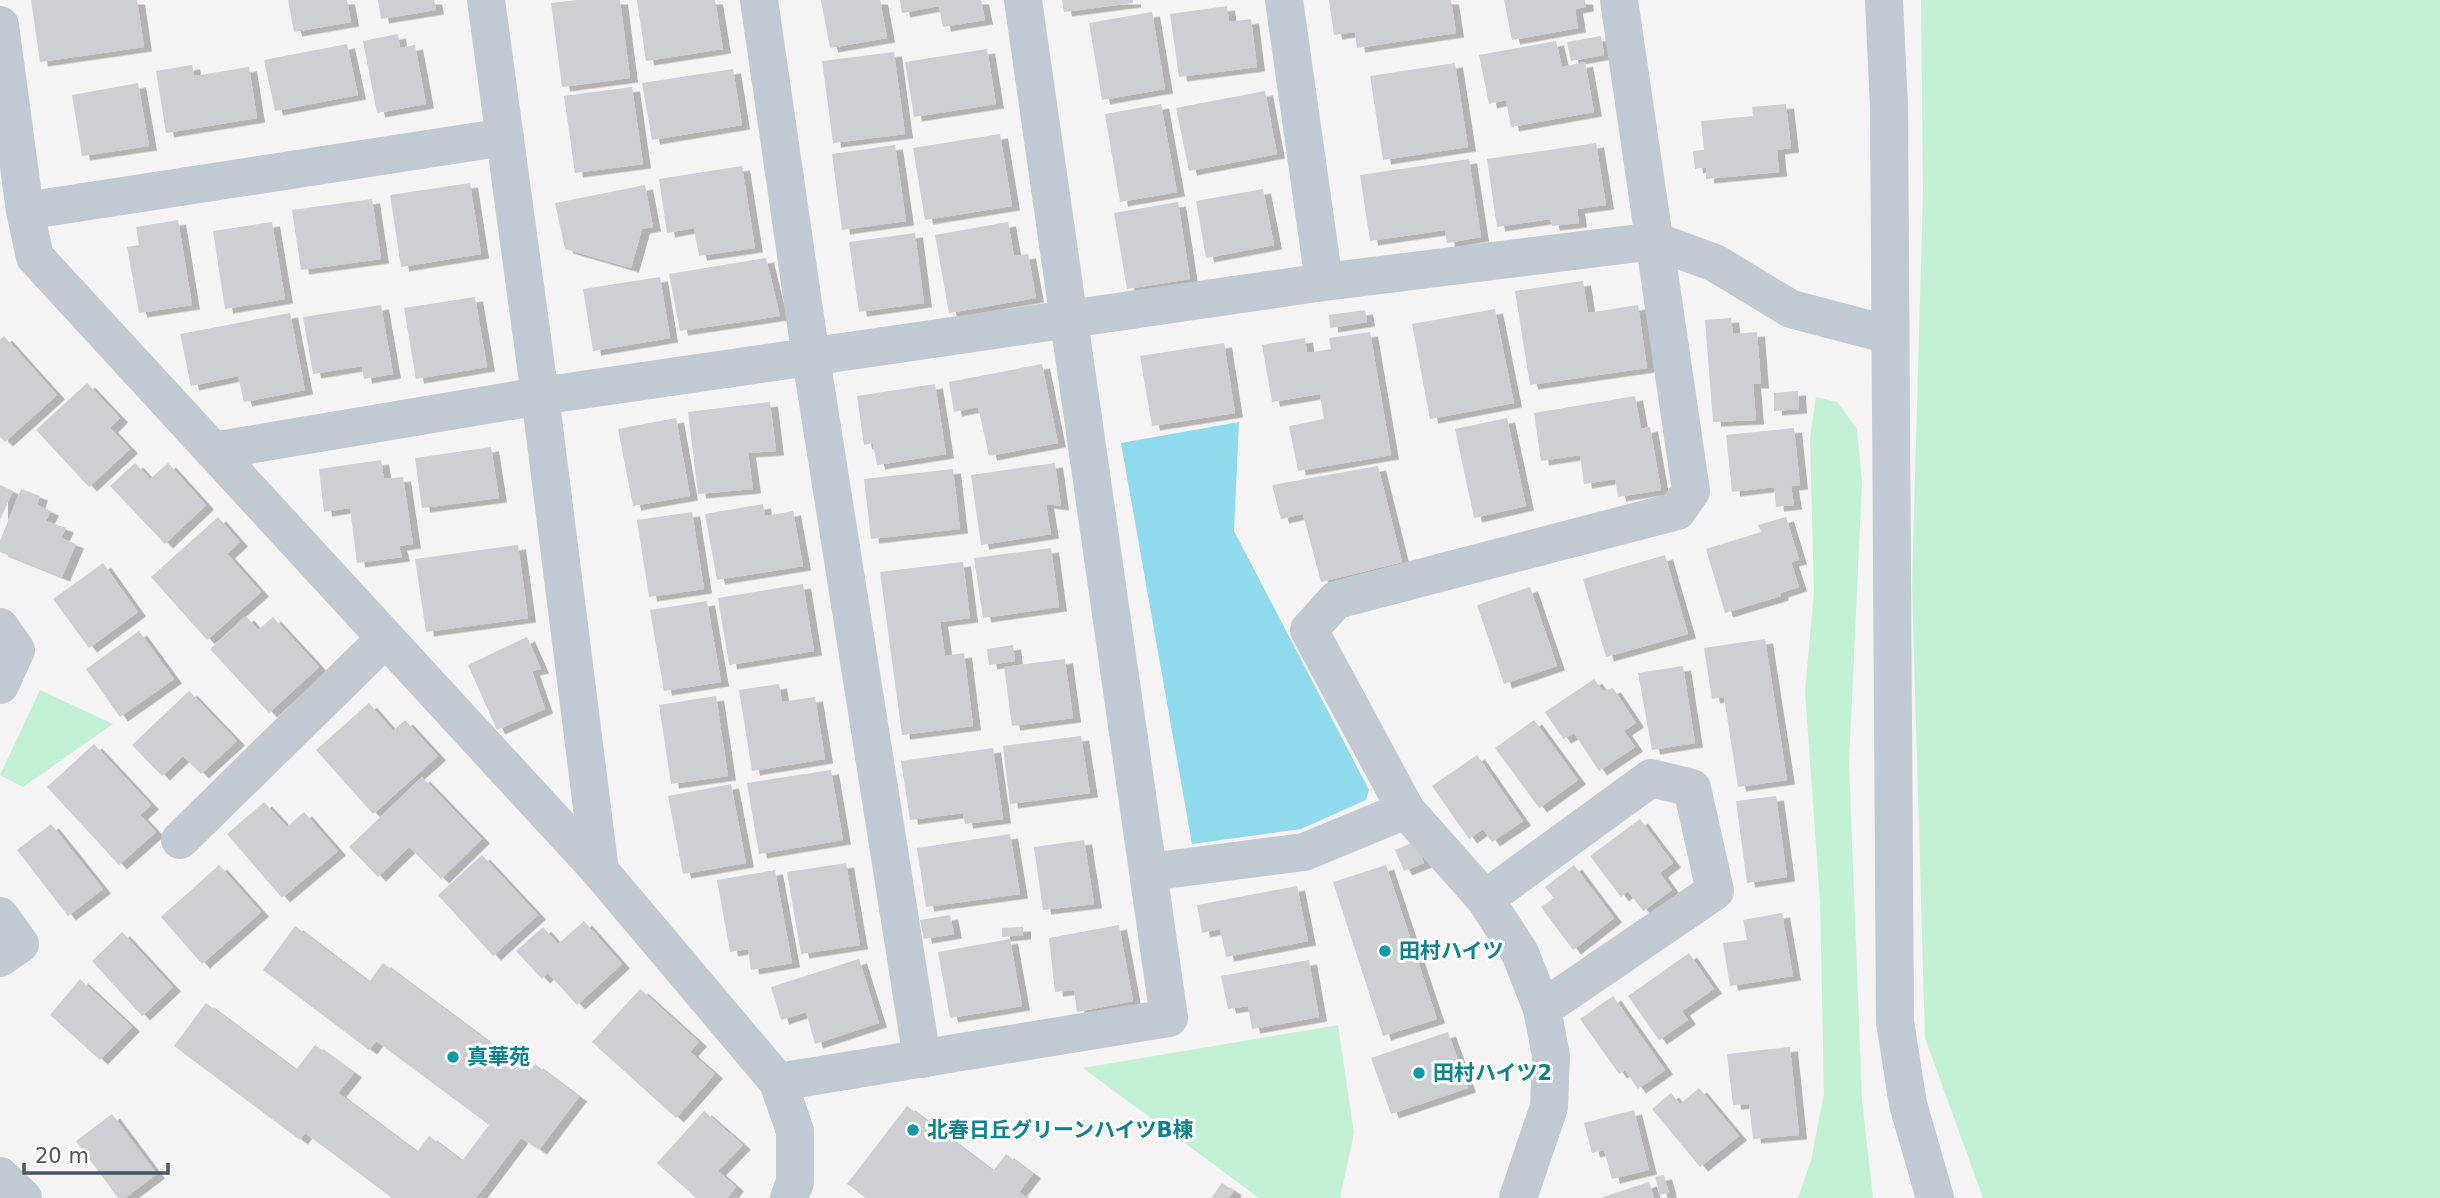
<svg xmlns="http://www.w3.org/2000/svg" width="2440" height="1198" viewBox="0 0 2440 1198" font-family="'DejaVu Sans','Noto Sans JP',sans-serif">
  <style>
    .green { fill: #c3f1d5 }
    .water { fill: #90daee }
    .building { fill: #cdcfd5; filter: url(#shadow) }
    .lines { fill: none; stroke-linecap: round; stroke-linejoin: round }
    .minor { stroke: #c1cad2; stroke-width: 38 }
    .culture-dot { fill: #0f9aa8; stroke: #fff; stroke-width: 2.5 }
    .labels { text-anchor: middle; stroke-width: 6; stroke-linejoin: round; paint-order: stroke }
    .culture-label { font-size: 21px; font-weight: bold; fill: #0d838f; stroke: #fff; text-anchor: start }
  </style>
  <defs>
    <filter id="shadow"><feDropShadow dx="8" dy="4.5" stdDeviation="0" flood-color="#0004"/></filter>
  </defs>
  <rect width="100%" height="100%" fill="#f5f3f3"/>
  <path class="green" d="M1921,0H2440V1198H1983L1925,1038L1912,586L1923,193Z
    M1816,397L1837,402L1857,429L1862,482L1849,764L1862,1100L1873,1198H1798L1811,1160L1824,1094L1820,901L1805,691L1814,593L1810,438Z
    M40,690L113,724L23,787L0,775Z
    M1338,1025L1354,1133L1340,1198H1259L1083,1068Z"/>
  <path class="water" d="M1239,422L1234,531L1369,790L1366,800L1301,829L1192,844L1121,443Z"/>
  <path class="building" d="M31,0H137L144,47L40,62Z
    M288,0H347L351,22L294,32Z
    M378,0H434L436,10L381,19Z
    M578,0H620L630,78L562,87L551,3Z
    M637,0H715L723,49L646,61Z
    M821,0H880L887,38L830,48Z
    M900,0H981L985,20L943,27L939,6L902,13Z
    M1062,0H1133V3L1064,12Z
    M1329,0H1451L1456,33L1357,48L1355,32L1334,35Z
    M1504,0H1585L1586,7L1575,9L1578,28L1512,40Z
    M1227,6L1229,22L1251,19L1257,67L1179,77L1170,14Z
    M1152,12L1165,89L1102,100L1089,23Z
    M398,34L400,48L415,45L426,104L377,113L363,41Z
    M1601,36L1604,55L1571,61L1567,42Z
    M1556,41L1562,67L1585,62L1594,112L1511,127L1506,100L1489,104L1479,55Z
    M347,44L358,95L275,111L264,60Z
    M987,49L996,104L914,117L905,62Z
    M894,52L905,134L833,143L822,61Z
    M1455,63L1468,147L1383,160L1370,76Z
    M192,65L194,76L249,67L257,118L166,133L156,71Z
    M733,69L742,125L652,140L642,83Z
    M138,83L149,146L82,156L72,95Z
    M632,87L643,164L575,173L564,96Z
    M1265,91L1277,154L1189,171L1176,108Z
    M1161,104L1177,192L1120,202L1105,114Z
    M1786,104L1791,148L1777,150L1779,172L1706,179V167L1695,169L1693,151L1704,150L1701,121L1753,116L1752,107Z
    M1000,134L1012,206L925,220L913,148Z
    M1596,143L1606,205L1577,209L1579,223L1552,226L1550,219L1497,227L1487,159Z
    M895,145L906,221L842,230L832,154Z
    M1469,159L1481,237L1447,243L1445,230L1370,241L1360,175Z
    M742,166L755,248L699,256L694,228L667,233L659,179Z
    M470,183L481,254L401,267L390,195Z
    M645,185L653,227L642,229L631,268L565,249L555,203Z
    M1263,189L1274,245L1206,258L1196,201Z
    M372,199L381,259L301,270L292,210Z
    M1178,202L1190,279L1127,289L1114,213Z
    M178,220L192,305L139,313L127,247L139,245L136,227Z
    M272,222L285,299L225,309L213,231Z
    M1008,222L1014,256L1028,254L1036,298L949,313L935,235Z
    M915,233L924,303L859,312L849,242Z
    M766,258L780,316L680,331L669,274Z
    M660,277L670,338L593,351L583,289Z
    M1583,281L1588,313L1638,305L1647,368L1530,385L1515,291Z
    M475,297L487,367L416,379L404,308Z
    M381,305L393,374L364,379L362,366L313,374L303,317Z
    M1495,309L1514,403L1430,419L1412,324Z
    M1365,310L1367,322L1330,328L1329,315Z
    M290,313L305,390L244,402L238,376L191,386L180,334Z
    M1731,318L1733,334L1757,332L1761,384H1753L1756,420L1713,422L1705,320Z
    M1370,332L1391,455L1298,471L1289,426L1324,419L1320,394L1272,402L1262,345L1305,338L1307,353L1331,349L1329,338Z
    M4,336L57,395L5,442L0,437V340Z
    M1224,343L1235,413L1152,426L1140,356Z
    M1042,364L1058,443L989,456L978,407L954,412L949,382Z
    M87,383L120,418L110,428L130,449L89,487L36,430Z
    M935,384L946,454L877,465L873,443L864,445L857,396Z
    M1798,391L1799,409L1774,411V393Z
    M1635,396L1641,429L1650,427L1661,490L1618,497L1615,479L1584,484L1580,455L1541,461L1534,413Z
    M770,402L776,451L748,453L753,489L698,494L688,412Z
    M676,418L690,496L633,506L618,429Z
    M1507,418L1526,506L1474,518L1455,429Z
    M1794,428L1800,485L1791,486L1794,505L1776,507L1774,487L1732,492L1726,435Z
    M491,447L499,498L422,508L415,458Z
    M381,460L384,479L403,477L413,544L399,546L402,557L357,563L350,508L324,512L319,469Z
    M135,463L150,479L168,463L206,505L165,544L110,486Z
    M1055,463L1061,506L1046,504L1051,534L981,545L971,475Z
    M1378,466L1402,562L1321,582L1303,514L1281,519L1272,485Z
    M953,469L960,529L871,539L864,479Z
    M0,485L13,491L0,520Z
    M21,489L40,496L37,505L51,511L46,521L66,528L61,538L76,544L62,577L0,552V541Z
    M763,504L765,516L793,511L803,566L717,580L705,514Z
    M692,512L704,589L649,597L637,520Z
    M218,517L240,542L227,554L261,592L207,640L151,577Z
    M1786,517L1799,560L1791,562L1799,587L1780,593L1781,596L1725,613L1706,549L1761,532L1758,525Z
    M518,545L528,618L426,632L415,559Z
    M1051,548L1059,607L983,618L974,558Z
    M1665,555L1688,634L1606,657L1583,579Z
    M963,562L970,618L940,622L945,656L964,653L973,726L902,735L880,572Z
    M103,563L138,612L89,648L53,599Z
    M803,584L814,651L729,665L718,598Z
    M1530,587L1557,666L1504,684L1477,605Z
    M707,601L721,682L664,691L650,610Z
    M246,616L258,630L273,617L319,667L269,713L210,649Z
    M139,631L174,679L120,717L86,669Z
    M527,637L541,669L532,671L545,709L497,730L468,665Z
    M1765,639L1787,780L1738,787L1724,697L1712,699L1704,648Z
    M1013,645L1015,661L989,665L987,649Z
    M1065,659L1073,718L1012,726L1004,667Z
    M1683,666L1695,743L1652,750L1638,673Z
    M1594,679L1603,691L1613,688L1636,723L1624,731L1635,747L1599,771L1574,733L1563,739L1545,712Z
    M779,684L782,702L815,697L825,759L752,771L739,690Z
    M189,691L237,741L201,774L183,756L162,776L132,745Z
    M716,696L728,776L671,784L659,705Z
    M369,703L393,731L405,720L438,756L373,814L316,750Z
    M1534,720L1578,780L1539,808L1495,748Z
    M1081,736L1090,793L1010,804L1003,746Z
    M94,744L151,805L140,815L156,832L119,865L47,787Z
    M993,748L1003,819L965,824L963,813L910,820L901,761Z
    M1477,755L1523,821L1492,842L1483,829L1469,839L1432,786Z
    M831,770L843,840L759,854L747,783Z
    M422,777L482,839L441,879L409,847L378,877L349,847Z
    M731,784L746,863L683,874L668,796Z
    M1776,796L1787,877L1747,883L1736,801Z
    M264,802L287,827L304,812L338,851L282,898L227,834Z
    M1640,819L1673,863L1660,873L1672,890L1643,911L1628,891L1621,897L1590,856Z
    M51,824L103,889L68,916L17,850Z
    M1010,834L1020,894L926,907L917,848Z
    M1084,840L1094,904L1043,910L1034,847Z
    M1416,841L1424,863L1404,871L1395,850Z
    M482,855L538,915L493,956L438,895Z
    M846,863L860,945L801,954L787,872Z
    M219,865L261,912L202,964L161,917Z
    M1386,865L1437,1019L1383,1036L1333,882Z
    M1574,865L1614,918L1573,950L1541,907L1554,898L1545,887Z
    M775,870L792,963L751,970L748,949L730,952L717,880Z
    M1297,886L1308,941L1226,957L1220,929L1202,933L1197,905Z
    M1782,913L1793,976L1730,986L1723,943L1747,940L1743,920Z
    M950,915L954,934L924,939L920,920Z
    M584,921L622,964L577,1005L548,973L542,979L516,951L543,927L558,944Z
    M1119,925L1133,1001L1077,1012L1074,990L1055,992L1049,938Z
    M295,926L369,982L383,963L529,1072L535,1064L579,1097L539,1150L521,1138L476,1198H392L305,1133L300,1140L174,1046L206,1003L296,1070L315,1045L354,1073L338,1093L417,1152L429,1136L462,1161L489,1125L376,1041L369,1050L263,970Z
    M1023,927V935L1002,937V928Z
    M122,932L173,987L142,1016L92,961Z
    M1010,939L1022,1006L950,1018L938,952Z
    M1689,953L1714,989L1682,1011L1688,1020L1659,1040L1628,996Z
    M859,959L879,1023L815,1044L806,1012L781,1020L771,987Z
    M1309,960L1319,1017L1252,1029L1248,1006L1228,1009L1221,976Z
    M80,979L132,1027L100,1060L50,1015Z
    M640,989L699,1042L690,1052L715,1074L676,1118L592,1042Z
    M1613,996L1665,1070L1638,1089L1625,1070L1619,1074L1580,1019Z
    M1448,1032L1468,1088L1391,1114L1371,1058Z
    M1790,1047L1799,1135L1753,1139L1749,1104L1733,1105L1727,1054Z
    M1699,1088L1739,1136L1700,1167L1652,1109L1671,1093L1680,1104Z
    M907,1106L993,1171L1006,1154L1033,1174L1019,1192L1027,1198H866L847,1184Z
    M1634,1110L1649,1170L1612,1179L1604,1150L1592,1153L1584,1123Z
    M704,1111L743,1145L718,1171L736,1187L727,1198H696L657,1163Z
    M112,1114L157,1174L125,1198H118L76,1141Z
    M1664,1175L1669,1193L1660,1195L1655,1177Z
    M1649,1182L1654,1198H1603V1197Z
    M1222,1183L1234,1191L1228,1198H1211Z"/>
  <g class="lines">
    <path class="minor" d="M486,0L540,396L600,871
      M759,0L811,358L922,1059
      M1284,0L1324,282
      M1884,0L1889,107L1895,1022L1908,1104L1935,1198
      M0,25L25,211L35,257L600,871L778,1082L795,1131V1182L789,1198
      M25,211L505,137
      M213,451L540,396L1324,282L1655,241L1715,263L1791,309L1890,335
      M0,627L16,650L0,685
      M180,840L386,638
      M1149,872L1304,852L1406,810
      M1485,899L1651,778L1692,788L1715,891L1542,1009
      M0,916L20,944L0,958
      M778,1082L1169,1018L1023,0
      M0,1176L23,1198
      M1518,1198L1549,1107L1551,1056L1542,1009L1520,953L1485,899L1406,810L1309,630L1336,600L1677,511L1691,491L1619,0"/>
  </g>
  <g class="culture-dot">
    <circle cx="1385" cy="951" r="7"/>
    <circle cx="453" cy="1057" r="7"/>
    <circle cx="1419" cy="1073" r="7"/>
    <circle cx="913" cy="1130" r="7"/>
  </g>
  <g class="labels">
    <g class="culture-label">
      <text x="1399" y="958">田村ハイツ</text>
      <text x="467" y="1064">真華苑</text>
      <text x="1433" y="1080">田村ハイツ2</text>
      <text x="927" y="1137">北春日丘グリーンハイツB棟</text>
    </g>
  </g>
  <path d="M24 1163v10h144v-10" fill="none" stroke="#4a5661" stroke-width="3.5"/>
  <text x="35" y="1163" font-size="21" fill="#4a5661" stroke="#ffffff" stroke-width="5" paint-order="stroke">20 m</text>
</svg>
